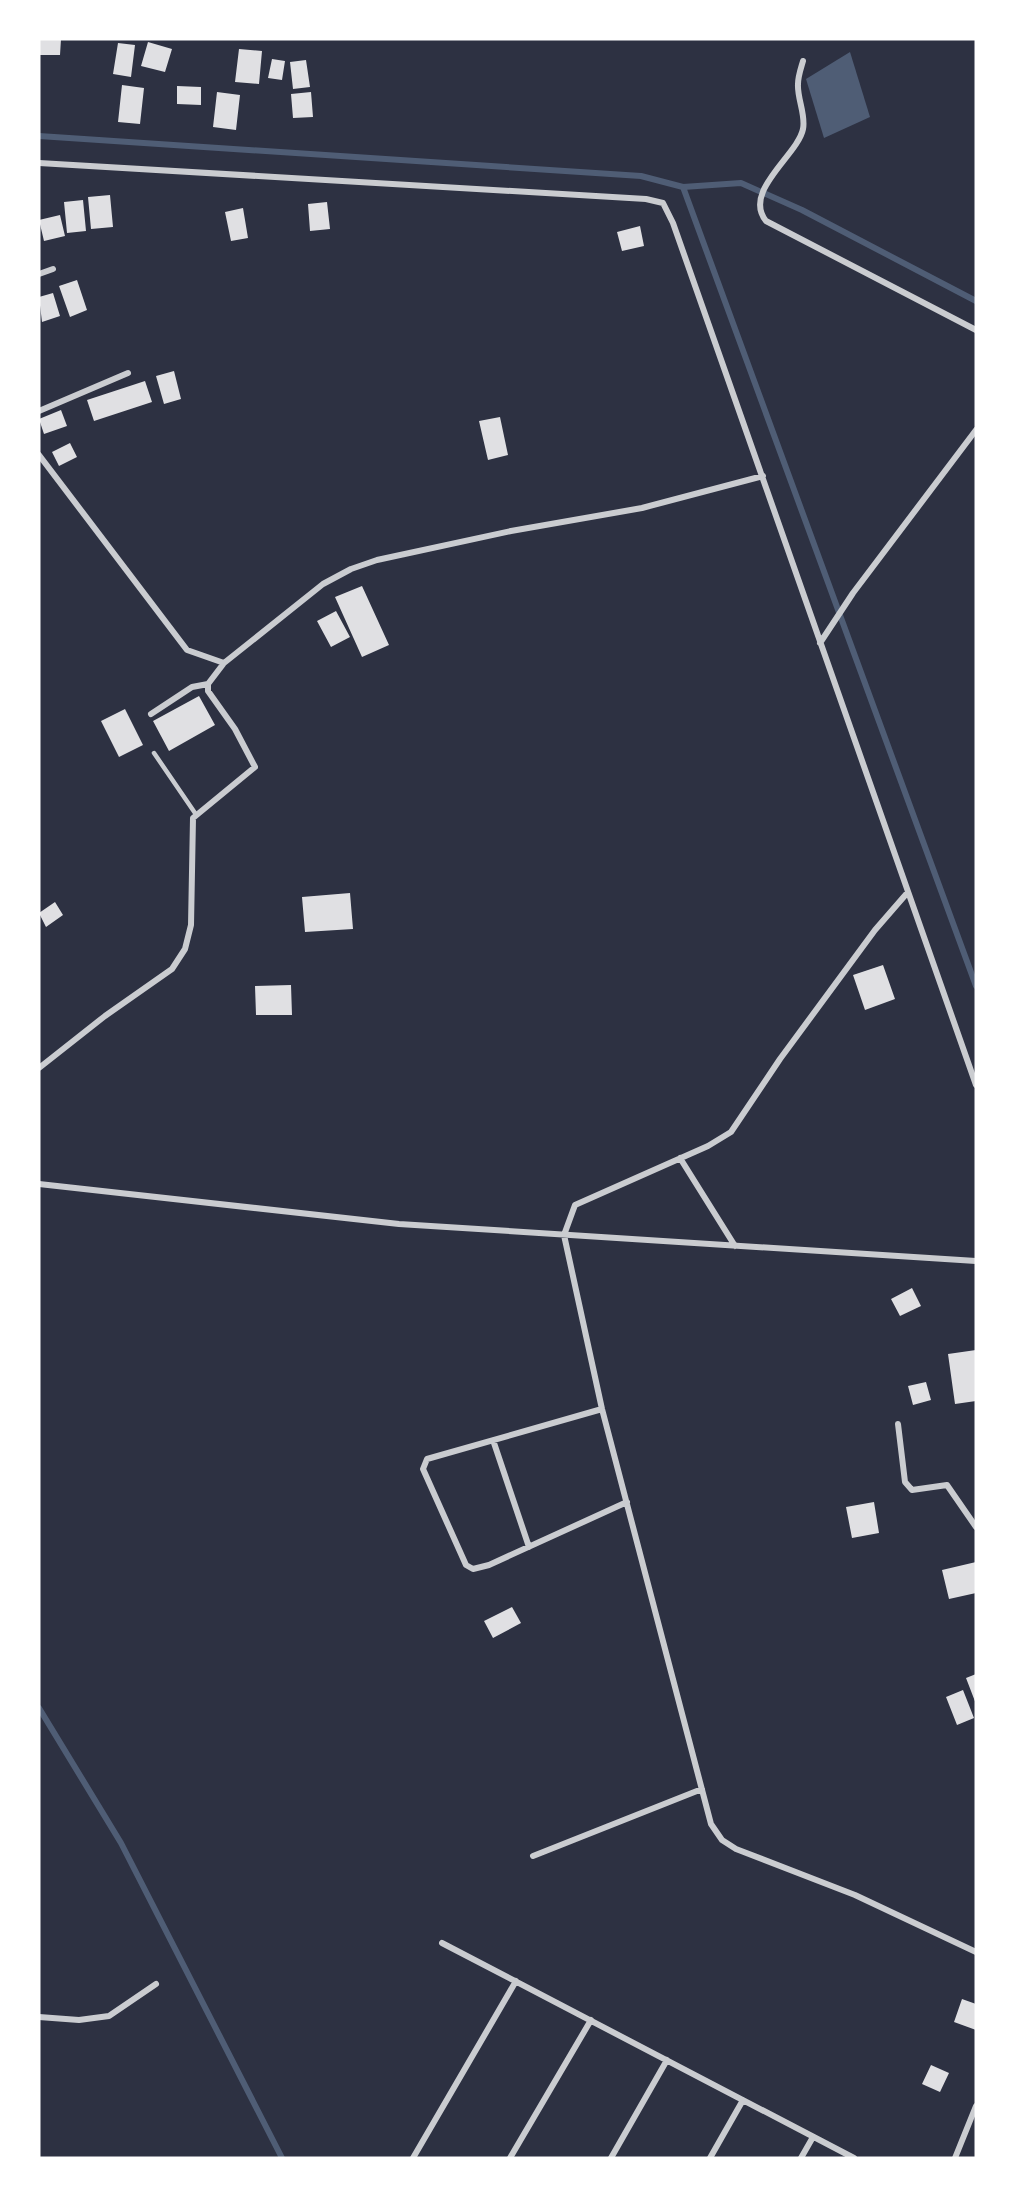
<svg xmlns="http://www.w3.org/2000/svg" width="1015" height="2197" viewBox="0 0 1015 2197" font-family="'PT Sans',sans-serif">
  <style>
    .water { fill: #4f5d75 }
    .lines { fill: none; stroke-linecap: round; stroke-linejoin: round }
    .stream { stroke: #4f5d75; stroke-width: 6 }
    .building { fill: #e0e0e3 }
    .service { stroke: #caccd0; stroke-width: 4.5 }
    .minor { stroke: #caccd0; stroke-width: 6 }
  </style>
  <rect width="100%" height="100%" fill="#2d3142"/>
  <path class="water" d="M850,52L870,117L824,138L806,79Z"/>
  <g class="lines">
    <path class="stream" d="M39,136L641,176L683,187L741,183L802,210L976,301
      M683,187L976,986
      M39,1708L121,1843L282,2158"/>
  </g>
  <path class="building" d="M39,39H61L60,55H39Z
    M148,42L172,49L165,72L141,66Z
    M118,43L135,45L131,77L113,74Z
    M239,49L262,51L259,84L235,82Z
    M272,59L285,61L282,80L268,78Z
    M306,60L310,87L293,89L290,62Z
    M122,85L144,88L140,124L118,122Z
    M177,86L201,87V105L177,104Z
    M217,92L240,95L236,130L213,127Z
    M311,92L313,117L293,118L291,94Z
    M110,195L113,227L91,229L88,197Z
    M83,200L86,231L67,233L64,202Z
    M327,202L330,229L310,231L308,204Z
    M243,208L248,238L231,241L225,212Z
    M60,215L65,236L44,241L39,220Z
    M640,226L644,246L622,251L617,232Z
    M77,280L87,310L70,317L59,286Z
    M53,293L60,316L42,322L39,297Z
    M174,371L181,399L164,404L156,376Z
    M145,381L152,402L94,421L87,400Z
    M61,410L67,426L44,434L39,419Z
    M500,417L508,455L488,460L479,421Z
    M70,443L77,457L59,466L52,452Z
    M362,586L389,645L362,657L335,597Z
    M336,611L350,637L331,647L317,621Z
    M199,696L215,725L169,751L153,721Z
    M125,709L143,745L119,757L101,721Z
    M350,893L353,929L305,932L302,897Z
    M55,902L63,915L46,927L39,913Z
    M883,965L895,999L865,1010L853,975Z
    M291,985L292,1015H256L255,986Z
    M912,1288L921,1306L900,1316L891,1299Z
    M976,1350V1401L955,1404L948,1354Z
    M926,1382L931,1400L913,1405L908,1386Z
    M874,1502L879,1533L852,1538L846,1507Z
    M976,1562V1593L949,1599L942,1570Z
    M512,1607L521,1623L493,1638L484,1621Z
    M976,1674V1704L966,1678Z
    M963,1690L974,1718L957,1725L946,1697Z
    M962,1999L976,2004V2030L954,2022Z
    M931,2065L949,2073L940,2092L922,2084Z"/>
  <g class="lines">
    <path class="service" d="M154,753L195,813"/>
    <path class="minor" d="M803,61C801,68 798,76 798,84C797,98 806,115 803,129C798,155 742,191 766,221L976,330
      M39,163L646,199L663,203L673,223L976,1085
      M39,274L53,269
      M39,411L128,373
      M39,455L187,650L224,663
      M820,643L853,593L976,430
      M151,714L192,687L208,684
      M908,892L875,930L780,1059L731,1132L708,1146L575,1205L564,1235L602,1409L711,1824L722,1840L736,1849L855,1895L976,1952
      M39,1068L105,1016L172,969L185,949L191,925L193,818L255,767L235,729L208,691V684L224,663L323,584L351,569L377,560L511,531L642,508L763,476
      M680,1158L735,1246
      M39,1184L399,1224L976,1261
      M602,1409L427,1459L423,1469L466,1565L473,1569L489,1565L627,1502
      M898,1424L905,1482L912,1490L947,1485L976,1527
      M493,1440L529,1547
      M533,1856L702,1789
      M442,1943L854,2158
      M39,2017L79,2020L109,2016L156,1984
      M413,2158L516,1981
      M510,2158L591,2020
      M611,2158L667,2060
      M710,2158L743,2100
      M801,2158L813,2137
      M955,2158L976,2106"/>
  </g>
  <rect width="1015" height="2197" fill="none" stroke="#ffffff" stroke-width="81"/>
</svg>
